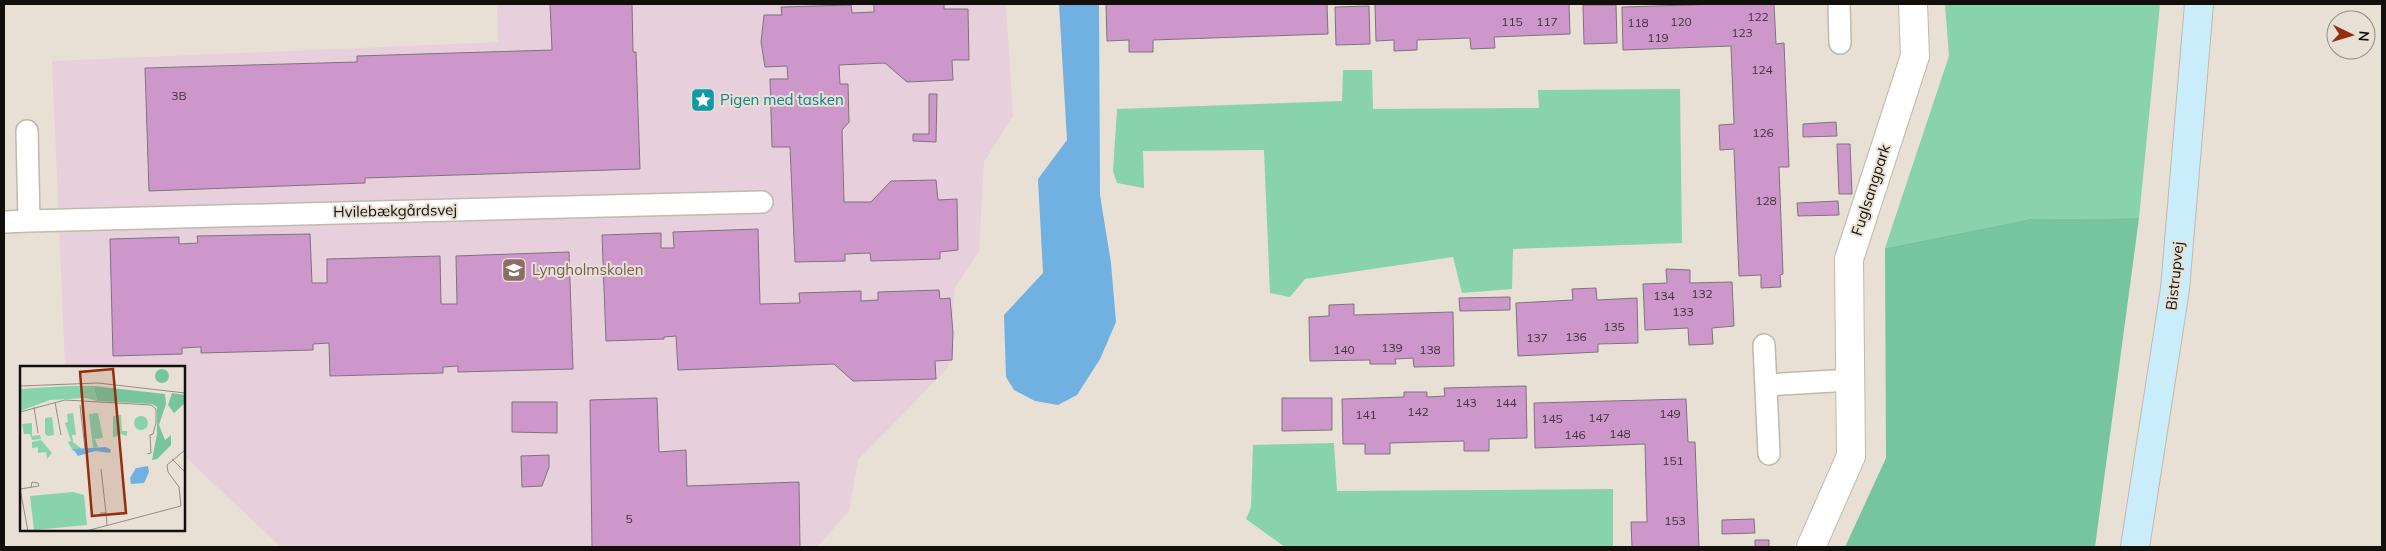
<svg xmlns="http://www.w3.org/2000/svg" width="2386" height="551" viewBox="0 0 2386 551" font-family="Mulish,sans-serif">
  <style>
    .education { fill: #e7d0dc }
    .green { fill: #88d2ac }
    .forest { fill: #77c59e }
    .water { fill: #70b1e2 }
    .building { fill: #ce97cc; stroke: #7d737d }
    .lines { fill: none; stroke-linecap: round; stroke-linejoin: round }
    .lane-casing { stroke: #c0b9ac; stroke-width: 24 }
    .street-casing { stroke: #c0b9ac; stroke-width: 30 }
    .secondary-casing { stroke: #c0b9ac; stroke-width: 30 }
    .lane { stroke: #fff; stroke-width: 21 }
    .street { stroke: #fff; stroke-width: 28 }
    .secondary { stroke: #c9edfa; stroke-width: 28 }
    .labels { text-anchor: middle; stroke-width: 4; stroke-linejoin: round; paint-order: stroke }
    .number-label { font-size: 12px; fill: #42323c }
    .culture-label { font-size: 15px; fill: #0d838f; stroke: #e8e0d4; text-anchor: start }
    .street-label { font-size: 15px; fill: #13100c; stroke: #e8e0d4 }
    .education-label { font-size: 15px; fill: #785e54; stroke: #e8e0d4; text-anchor: start }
    .inset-road { fill: none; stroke: #938d84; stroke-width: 1 }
    .view { fill: #952d0f; fill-opacity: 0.15; stroke: #952d0f; stroke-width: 2.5 }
    .inset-edge { fill: none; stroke: #13100c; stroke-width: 2.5 }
  </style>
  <rect width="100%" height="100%" fill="#e8e0d4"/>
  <path class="education" d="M497,4H1005L1006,6L1013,116L984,162L979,251L955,288L948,368L858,460L849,511L817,547H281L184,456V367H65L52,61L498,42Z"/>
  <path class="green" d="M1945,4H2160L2139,218L2029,219L1885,248L1949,56Z
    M1343,70H1372L1373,109L1539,108L1538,90L1680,89L1682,243L1513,249L1512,289L1462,293L1453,257L1305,279L1290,297L1270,293L1264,150L1143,151L1144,188L1117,183L1113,171L1117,109L1342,101Z
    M1334,443L1337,491L1613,489V547H1285L1246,519L1251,507L1253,445Z"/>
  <path class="forest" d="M2139,218L2095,547H1845L1886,458L1885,248L2029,219Z"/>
  <path class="water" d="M1059,4H1099L1100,195L1111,263L1116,322L1100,359L1077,395L1058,405L1035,401L1014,390L1006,377L1004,315L1043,273L1038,179L1067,140Z"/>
  <path class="building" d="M550,4H632L633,52H636L640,169L365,178V183L149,191L145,68L357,62V56L552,50Z
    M874,4H944V9H968L969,60H952L953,80L907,82L885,63L839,65L840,84H848L849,122L842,130L844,202H871L891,181L936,180L938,200L957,199L958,250L940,252V259L871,261L870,253L845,254V261L795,262L790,147H772L770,79H788L787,66L765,67L761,42L764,15H782L781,7L851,5L852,13L874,12Z
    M1106,4H1327L1328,34L1153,40V52H1129V40L1107,41Z
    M1375,4H1569L1570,34L1494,37L1495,48L1471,49L1470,38L1417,40V50L1394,51V40L1376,41Z
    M1720,4H1774L1776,44L1784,43L1789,167H1779L1783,274L1780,275L1781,287L1761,288V275L1739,276L1734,149L1720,150L1719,125L1734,124L1731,46L1623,50L1622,7Z
    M1583,5H1616L1617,43L1584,44Z
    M1369,6L1370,44L1336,45L1335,7Z
    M929,94H937L936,142L913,141V134H929Z
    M1836,122L1837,136L1803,137V124Z
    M1837,144H1850L1852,194H1839Z
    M1838,201L1839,215L1798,216L1797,203Z
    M758,229L760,304L800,303L799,293L861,291V301L878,300V292L939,290L940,299L950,298L953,332L952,360L935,361L936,379L853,381L834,364L678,370L676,336L664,337V339L606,341L602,235L661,233V248H674L673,232Z
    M310,234L312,283H327V259L440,256L441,304H457L456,256L569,252L573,369L458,372V366L443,367V373L330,376L329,343L313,344V350L201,353V347L182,348V354L113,356L110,239L179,237V244L198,243L197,236Z
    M1666,269L1690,270V283L1732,282L1734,326L1712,328L1713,344L1689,345L1688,328L1645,330L1643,284L1667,283Z
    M1596,288L1597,300L1637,298L1638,343L1598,344V352L1518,356L1516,303L1573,300L1572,289Z
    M1510,297V310L1460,311L1459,298Z
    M1354,304V315L1453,312L1454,366L1414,367L1413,358L1395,359L1396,364H1370V360L1310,361L1309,317L1329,316V305Z
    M1526,386L1527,438L1489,439V451H1464V441L1390,443V454H1365V444H1343L1342,399L1404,397V392H1427V397L1445,396L1444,388Z
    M657,398L659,452L686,450L687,486L799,482L800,547H592L590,400Z
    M1282,398H1332V430L1282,431Z
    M1686,399L1688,442H1695L1699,547H1632L1631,522H1647L1645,444L1535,448L1534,403Z
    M512,402H557V433L512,432Z
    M549,455V467L542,486L522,487L521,456Z
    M1754,519L1755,533L1722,534V520Z
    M1755,540H1769V547H1755Z"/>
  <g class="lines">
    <defs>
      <path id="lane" d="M1839,4L1840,43
        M29,221L762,202
        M4,222L29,221L27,131
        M1764,345L1769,454
        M1766,385L1850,380"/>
      <path id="street" d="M1811,547L1851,456L1849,259L1915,56L1913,4"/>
      <path id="secondary" d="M2135,547L2175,289L2199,4"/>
    </defs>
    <use href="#lane" class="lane-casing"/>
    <use href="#street" class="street-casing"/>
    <use href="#secondary" class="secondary-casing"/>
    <use href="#lane" class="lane"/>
    <use href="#street" class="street"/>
    <use href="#secondary" class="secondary"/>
  </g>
  <defs>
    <symbol id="sight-square" viewBox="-11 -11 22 22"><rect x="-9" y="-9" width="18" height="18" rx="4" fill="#0f9aa8" stroke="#e8e0d4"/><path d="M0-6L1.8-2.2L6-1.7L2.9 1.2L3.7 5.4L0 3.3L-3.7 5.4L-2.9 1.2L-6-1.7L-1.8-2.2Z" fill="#fff"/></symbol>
    <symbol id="school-square" viewBox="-11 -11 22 22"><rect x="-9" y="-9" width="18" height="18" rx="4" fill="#8d6e63" stroke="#e8e0d4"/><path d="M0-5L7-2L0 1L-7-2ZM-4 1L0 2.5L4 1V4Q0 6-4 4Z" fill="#fff"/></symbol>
  </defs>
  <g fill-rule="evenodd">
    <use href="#sight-square" x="689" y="86" width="28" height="28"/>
    <use href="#school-square" x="500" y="256" width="28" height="28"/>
  </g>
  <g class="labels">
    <g class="number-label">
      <text x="1758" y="21">122</text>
      <text x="1512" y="26">115</text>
      <text x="1547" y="26">117</text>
      <text x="1681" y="26">120</text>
      <text x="1638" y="27">118</text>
      <text x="1742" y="37">123</text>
      <text x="1658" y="42">119</text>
      <text x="1762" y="74">124</text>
      <text x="179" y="100">3B</text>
      <text x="1763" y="137">126</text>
      <text x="1766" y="205">128</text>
      <text x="1702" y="298">132</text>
      <text x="1664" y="300">134</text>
      <text x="1683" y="316">133</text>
      <text x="1614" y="331">135</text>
      <text x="1576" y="341">136</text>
      <text x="1537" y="342">137</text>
      <text x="1392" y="352">139</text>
      <text x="1344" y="354">140</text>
      <text x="1430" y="354">138</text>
      <text x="1466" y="407">143</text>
      <text x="1506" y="407">144</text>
      <text x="1418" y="416">142</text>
      <text x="1670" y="418">149</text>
      <text x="1366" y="419">141</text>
      <text x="1599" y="422">147</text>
      <text x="1552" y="423">145</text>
      <text x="1620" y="438">148</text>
      <text x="1575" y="439">146</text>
      <text x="1673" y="465">151</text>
      <text x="629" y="523">5</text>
      <text x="1675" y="525">153</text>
    </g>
    <g class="culture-label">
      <text x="720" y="105">Pigen med tasken</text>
    </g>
    <g class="street-label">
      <text transform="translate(1871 190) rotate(-72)" y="5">Fuglsangpark</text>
      <text transform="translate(395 211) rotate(-1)" y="5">Hvilebækgårdsvej</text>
      <text transform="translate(2175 276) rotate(-84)" y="5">Bistrupvej</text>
    </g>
    <g class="education-label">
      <text x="532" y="275">Lyngholmskolen</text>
    </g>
  </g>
  <g transform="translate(20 366)">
    <rect width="165" height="165" fill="#e8e0d4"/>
    <path d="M48,20H74L77,35L66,32L30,34L0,45V23ZM53,47L56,69H52L53,76L63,84L53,85L48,76L51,75L45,57L48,56L47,48ZM78,47L83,72L75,73L78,81L73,82L69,48ZM101,49L102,65H107V70L100,68L93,72V50ZM114 57a7 7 0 1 1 14 0a7 7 0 1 1-14 0ZM32,51L34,69L28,70L25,68V52ZM12,57V70L20,69L21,73L12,74L10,68H4L2,58ZM21,74L32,87L27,93L26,86L18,87V81L12,82V76ZM53,126L64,129L67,159L14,164L10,130Z" fill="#88d2ac"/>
    <path d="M135 10a7 7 0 1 1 14 0a7 7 0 1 1-14 0ZM74,20L145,28L146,38L139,59L145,74L151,69V79L137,93L132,94L137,68V41L132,38L77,35ZM152,27L165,29V37L154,47L148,39Z" fill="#77c59e"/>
    <path d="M86,81L91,84L90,87L75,85L58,90L53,83ZM128,100L129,106L124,117L111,118L110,112L116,102Z" fill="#70b1e2"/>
    <path class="inset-road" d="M0,20L78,17L165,27M35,36L41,69M60,39L65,83M14,41L18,67M0,46L45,34L131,39L136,43V57L133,68L130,69L131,87L127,88M152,93L165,106M81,103L86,147M0,123L8,165M0,123L19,120L18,117L12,116L11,121M161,140L159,121L148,106L147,99L165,84M80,147H86L87,160M66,165L161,140"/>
    <path class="view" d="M93,3L106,147L72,150L60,6Z"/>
    <rect width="165" height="165" class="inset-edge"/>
  </g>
  <rect width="2386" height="551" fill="none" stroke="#13100c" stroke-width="10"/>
  <g transform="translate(2351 35) rotate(95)"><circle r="24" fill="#e8e0d4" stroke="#938d84"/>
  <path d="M0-4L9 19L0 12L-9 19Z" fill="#952d0f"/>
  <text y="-8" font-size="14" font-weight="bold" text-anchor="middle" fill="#13100c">N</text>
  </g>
</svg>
